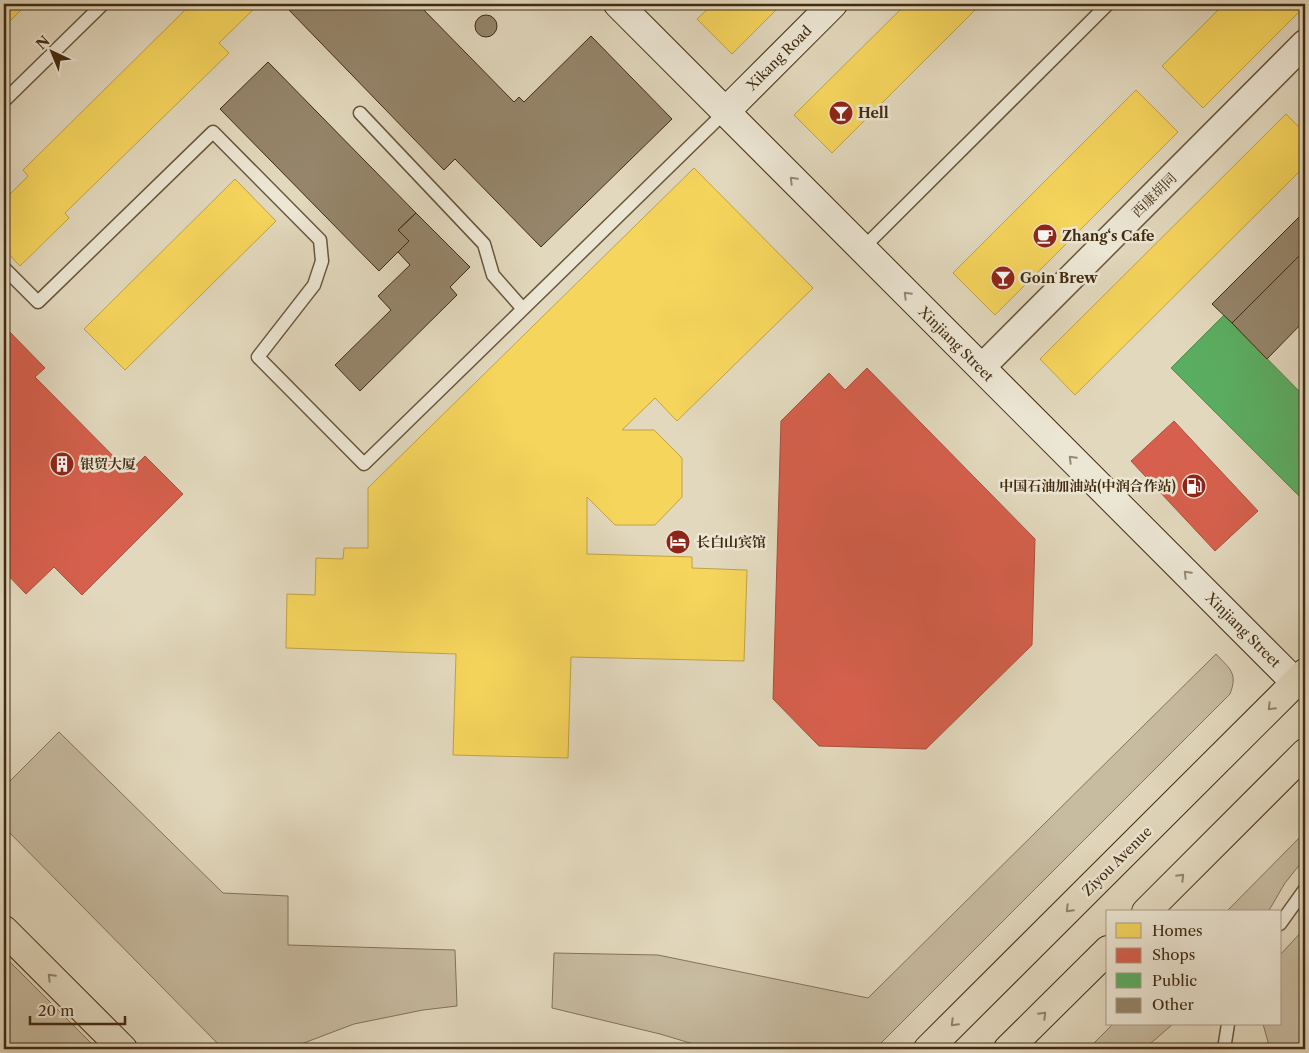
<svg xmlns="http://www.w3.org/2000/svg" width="1309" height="1053" viewBox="0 0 1309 1053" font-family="'Libre Caslon Text','Noto Serif SC',serif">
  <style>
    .green { fill: #c7bba0; stroke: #847358 }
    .homes { fill: #f6d55c; stroke: #c0a245 }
    .shops { fill: #d6604d; stroke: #a9503b }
    .public { fill: #5aae61; stroke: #528749 }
    .building { fill: #95856a; stroke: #412b10 }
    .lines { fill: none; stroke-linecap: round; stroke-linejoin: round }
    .lane-casing { stroke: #69563b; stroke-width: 15 }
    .street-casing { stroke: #69563b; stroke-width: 29 }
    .secondary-casing { stroke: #412b10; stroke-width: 30 }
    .primary-casing { stroke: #412b10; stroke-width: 30 }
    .lane { stroke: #ece6d4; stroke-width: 12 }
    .street { stroke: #ece6d4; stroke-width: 26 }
    .secondary { stroke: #ece6d4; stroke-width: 28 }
    .primary { stroke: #e2d8bd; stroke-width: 28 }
    .oneway { stroke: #968872 }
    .oneway2 { stroke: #928266 }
    .labels { text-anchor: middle; stroke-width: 5; stroke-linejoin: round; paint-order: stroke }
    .street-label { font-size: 14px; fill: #412b10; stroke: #ece6d4 }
    .poi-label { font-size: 14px; font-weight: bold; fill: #412b10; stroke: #ece6d4; text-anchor: start }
  </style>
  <rect width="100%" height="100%" fill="#e2d8bd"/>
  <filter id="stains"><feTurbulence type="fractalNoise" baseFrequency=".004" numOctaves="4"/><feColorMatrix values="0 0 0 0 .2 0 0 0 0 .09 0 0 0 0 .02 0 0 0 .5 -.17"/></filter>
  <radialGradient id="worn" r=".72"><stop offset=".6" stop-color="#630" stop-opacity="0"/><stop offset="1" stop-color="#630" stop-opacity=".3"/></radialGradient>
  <path class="green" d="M1216,654C1230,669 1238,673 1230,694L875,1049H710L660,1034L552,1008L554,953L658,955L868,998Z
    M59,732L223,893L288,896V945L455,950L457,1006L423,1010L354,1024L288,1049H223L4,827V787Z
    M1305,832V858L1285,883L1268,912H1226Z
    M1305,928V1049H1270L1263,1024H1280V955Z
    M4,956L97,1049H4Z
    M1113,1024H1173L1144,1049H1088Z"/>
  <path class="homes" d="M4,4H27L4,27Z
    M180,4H259L219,43L229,53L65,213L69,218L20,266L4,249V200L28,176L23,170L186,9Z
    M713,4H782L732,54L697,19Z
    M906,4H981L832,153L794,115Z
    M1224,4H1305V6L1203,108L1162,66Z
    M1136,90L1178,132L995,315L953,273Z
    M1286,114L1305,133V166L1075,395L1040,359Z
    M694,168L813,288L677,421L655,398L622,430H654L682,458V497L655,525H615L587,497V554L692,557V568L747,570L744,661L571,657L568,758L453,755L456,654L286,648L287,594L315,595L316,558L343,559L344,548H368V488Z
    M235,179L276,221L125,370L84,329Z"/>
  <path class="shops" d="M4,326L45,368L35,377L129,472L145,456L183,494L82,595L54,567L26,594L4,571Z
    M867,368L1035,539L1032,645L926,749L819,746L773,699L781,421L829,373L845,390Z
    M1174,421L1258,511L1215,551L1131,461Z"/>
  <path class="public" d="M1224,315L1305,397V491L1300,497L1171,368Z"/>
  <path class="building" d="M293,4H407L408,6L418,4L514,102L519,97L524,102L591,36L672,119L541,247L455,159L444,170L288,9Z
    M457,4H470L463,10Z
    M475 26a11 11 0 1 1 22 0a11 11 0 1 1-22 0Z
    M268,62L416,213L398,230L409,241L379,271L220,109Z
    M1305,211V250L1232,323L1212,304Z
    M416,213L470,267L450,287L457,295L360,391L335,365L391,310L378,296L410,265L398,252L409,241L398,230Z
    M1305,250V320L1267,359L1232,323Z"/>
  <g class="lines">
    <defs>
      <path id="lane" d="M4,101L103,4
        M360,113L484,244L493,275L523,309
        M862,249L1108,4
        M4,268L38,302L213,132L320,240L322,261L314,285L258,357L364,464L725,112
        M1280,924L1305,889
        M1224,1049L1228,1024"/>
      <path id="street" d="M981,368L1305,43"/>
      <path id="secondary" d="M618,4L1296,683
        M725,112L833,4"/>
      <path id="primary" d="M1146,912L1305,753
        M4,930L123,1049
        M928,1049L1305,673
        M1008,1049L1108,950"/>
    </defs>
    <use href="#lane" class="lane-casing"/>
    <use href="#street" class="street-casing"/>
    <use href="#secondary" class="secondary-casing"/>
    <use href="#primary" class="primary-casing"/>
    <use href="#lane" class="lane"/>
    <use href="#street" class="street"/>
    <use href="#secondary" class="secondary"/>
    <use href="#primary" class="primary"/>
  </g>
  <defs><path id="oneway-chevron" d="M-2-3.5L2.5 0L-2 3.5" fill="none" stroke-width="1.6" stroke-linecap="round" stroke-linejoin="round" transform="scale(1.25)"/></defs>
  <g class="oneway">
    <use href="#oneway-chevron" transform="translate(793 180) rotate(-135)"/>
    <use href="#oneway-chevron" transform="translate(907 295) rotate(-135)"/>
    <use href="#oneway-chevron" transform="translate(1072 459) rotate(-135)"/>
    <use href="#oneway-chevron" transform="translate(1187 574) rotate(-135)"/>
  </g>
  <g class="oneway2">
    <use href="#oneway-chevron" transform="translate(1271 707) rotate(135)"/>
    <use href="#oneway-chevron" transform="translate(1181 877) rotate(-45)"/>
    <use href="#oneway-chevron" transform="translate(1069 909) rotate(135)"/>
    <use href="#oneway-chevron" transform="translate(51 977) rotate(-135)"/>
    <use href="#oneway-chevron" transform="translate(1043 1015) rotate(-45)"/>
    <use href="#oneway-chevron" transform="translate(954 1023) rotate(135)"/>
  </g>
  <defs>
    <symbol id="bar-disc" viewBox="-11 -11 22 22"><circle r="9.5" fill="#8f2418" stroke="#ece6d4"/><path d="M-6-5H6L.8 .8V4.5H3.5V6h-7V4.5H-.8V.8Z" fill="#fff"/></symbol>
    <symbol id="cafe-disc" viewBox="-11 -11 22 22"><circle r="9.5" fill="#8f2418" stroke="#ece6d4"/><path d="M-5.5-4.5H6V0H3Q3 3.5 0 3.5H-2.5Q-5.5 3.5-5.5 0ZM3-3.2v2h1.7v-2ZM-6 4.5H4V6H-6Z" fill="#fff"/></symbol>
    <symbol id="building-disc" viewBox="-11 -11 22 22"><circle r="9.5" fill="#8f2418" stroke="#ece6d4"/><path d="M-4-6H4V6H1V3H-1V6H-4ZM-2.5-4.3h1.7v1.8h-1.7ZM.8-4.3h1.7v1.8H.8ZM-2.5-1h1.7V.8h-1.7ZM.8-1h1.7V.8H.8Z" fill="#fff"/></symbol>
    <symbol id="fuel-disc" viewBox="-11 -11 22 22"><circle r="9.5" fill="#8f2418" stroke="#ece6d4"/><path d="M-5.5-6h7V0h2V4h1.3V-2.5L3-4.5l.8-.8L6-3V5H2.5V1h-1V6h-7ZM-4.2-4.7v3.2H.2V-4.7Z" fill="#fff"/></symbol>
    <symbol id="hotel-disc" viewBox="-11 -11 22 22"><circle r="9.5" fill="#8f2418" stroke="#ece6d4"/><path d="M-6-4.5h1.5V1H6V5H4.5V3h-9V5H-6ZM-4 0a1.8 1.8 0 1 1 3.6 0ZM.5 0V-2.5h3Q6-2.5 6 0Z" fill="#fff"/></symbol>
  </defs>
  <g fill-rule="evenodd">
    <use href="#bar-disc" x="827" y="99" width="28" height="28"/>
    <use href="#cafe-disc" x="1031" y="222" width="28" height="28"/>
    <use href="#bar-disc" x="989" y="264" width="28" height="28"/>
    <use href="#building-disc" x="48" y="450" width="28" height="28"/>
    <use href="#fuel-disc" x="1180" y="472" width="28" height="28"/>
    <use href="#hotel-disc" x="664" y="528" width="28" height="28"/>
  </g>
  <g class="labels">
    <g class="street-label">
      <text transform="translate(779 58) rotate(-45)" y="5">Xikang Road</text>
      <text transform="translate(1154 195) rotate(-45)" y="5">西康胡同</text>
      <text transform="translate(956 344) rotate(45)" y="5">Xinjiang Street</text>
      <text transform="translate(1243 630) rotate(45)" y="5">Xinjiang Street</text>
      <text transform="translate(1117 861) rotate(-45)" y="5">Ziyou Avenue</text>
    </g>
    <g class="poi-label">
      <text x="858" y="118">Hell</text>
      <text x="1062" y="241">Zhang‘s Cafe</text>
      <text x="1020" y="283">Goin Brew</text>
      <text x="80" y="469">银贸大厦</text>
      <text x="1176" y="491" text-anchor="end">中国石油加油站(中润合作站)</text>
      <text x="696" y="547">长白山宾馆</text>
    </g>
  </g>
  <rect width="1309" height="1053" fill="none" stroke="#e2d8bd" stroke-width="20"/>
  <rect x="5" y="5" width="1299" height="1043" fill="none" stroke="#412b10" stroke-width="2.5"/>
  <rect x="10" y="10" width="1289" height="1033" fill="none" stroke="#412b10"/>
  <rect x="1106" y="910" width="175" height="115" fill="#ece6d4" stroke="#a89b86"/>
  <rect x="1116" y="923" width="25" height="15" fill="#f6d55c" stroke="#a89b86"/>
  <text x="1152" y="936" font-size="15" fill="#412b10">Homes</text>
  <rect x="1116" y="948" width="25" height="15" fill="#d6604d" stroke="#a89b86"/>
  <text x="1152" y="960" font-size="15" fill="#412b10">Shops</text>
  <rect x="1116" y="973" width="25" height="15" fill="#5aae61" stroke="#a89b86"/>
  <text x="1152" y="986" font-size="15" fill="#412b10">Public</text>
  <rect x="1116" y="998" width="25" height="15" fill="#95856a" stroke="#a89b86"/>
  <text x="1152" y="1010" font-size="15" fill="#412b10">Other</text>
  <g transform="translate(52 52) rotate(316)" stroke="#ece6d4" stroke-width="4" paint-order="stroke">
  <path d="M0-4L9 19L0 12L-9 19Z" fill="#412b10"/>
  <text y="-8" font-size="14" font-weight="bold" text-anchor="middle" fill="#412b10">N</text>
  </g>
  <path d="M30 1016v8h95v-8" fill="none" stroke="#412b10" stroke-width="2.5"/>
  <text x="38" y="1016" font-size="15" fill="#412b10" stroke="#ece6d4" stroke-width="4" paint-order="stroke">20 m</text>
  <rect width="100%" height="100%" filter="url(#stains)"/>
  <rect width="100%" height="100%" fill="url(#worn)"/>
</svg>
